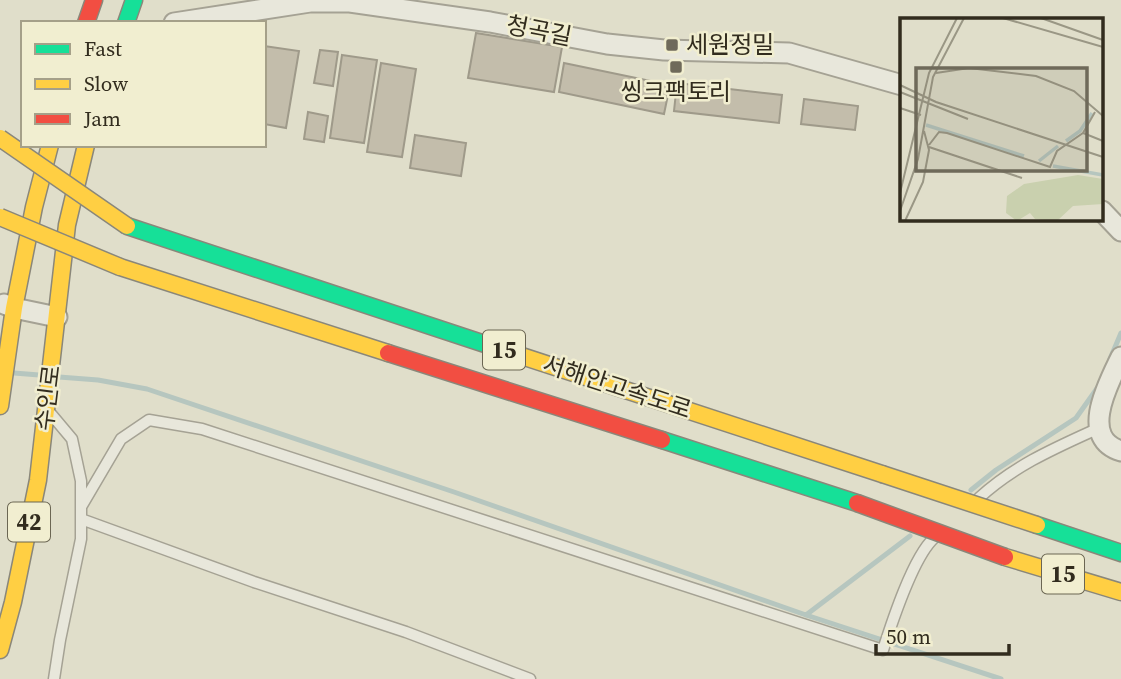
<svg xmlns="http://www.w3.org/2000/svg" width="1121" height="679" viewBox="0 0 1121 679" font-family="'Source Serif 4','Noto Sans KR',serif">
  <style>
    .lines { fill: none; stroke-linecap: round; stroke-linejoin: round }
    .stream { stroke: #b6c6bf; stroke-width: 5 }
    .building { fill: #c3bdab; stroke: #9f9a8a; stroke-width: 2 }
    .lane-casing { stroke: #a5a294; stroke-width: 13 }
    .street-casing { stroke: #a5a294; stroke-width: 23 }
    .fast-casing { stroke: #8a877a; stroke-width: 19 }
    .slow-casing { stroke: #8a877a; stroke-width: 19 }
    .jam-casing { stroke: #8a877a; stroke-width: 19 }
    .lane { stroke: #e8e7db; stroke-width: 10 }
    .street { stroke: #e8e7db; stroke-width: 19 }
    .fast { stroke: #16e098; stroke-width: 16 }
    .slow { stroke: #ffcf43; stroke-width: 16 }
    .jam { stroke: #f24e42; stroke-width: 16 }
    .slow-bridge-casing { stroke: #8a877a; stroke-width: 19; stroke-linecap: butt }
    .jam-bridge-casing { stroke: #8a877a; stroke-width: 19; stroke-linecap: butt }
    .slow-bridge { stroke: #ffcf43; stroke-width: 16 }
    .jam-bridge { stroke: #f24e42; stroke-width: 16 }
    .poi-dot { fill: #6f6a5a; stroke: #f1eed0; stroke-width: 2.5 }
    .labels { text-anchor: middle; stroke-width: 5; stroke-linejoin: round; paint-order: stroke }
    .shield { fill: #f1eed0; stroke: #6b6653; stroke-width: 2 }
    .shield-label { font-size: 23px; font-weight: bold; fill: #322c1e }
    .street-label { font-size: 24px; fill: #322c1e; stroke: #f1eed0 }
    .poi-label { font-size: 24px; fill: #322c1e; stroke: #f1eed0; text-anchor: start }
    .inset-river { fill: none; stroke: #b6c6bf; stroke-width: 3.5 }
    .inset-road { fill: none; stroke: #9a9785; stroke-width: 2 }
    .view { fill: #6f6a5a; fill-opacity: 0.15; stroke: #6f6a5a; stroke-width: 3.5 }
    .inset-edge { fill: none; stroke: #322c1e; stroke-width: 3.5 }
  </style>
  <rect width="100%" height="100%" fill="#e0deca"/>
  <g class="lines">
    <path class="stream" d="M1110,359L1121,333
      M14,373L39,375
      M59,377L98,380L147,389L454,492L806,615L1001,679
      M971,490L996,470L1076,418L1098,387
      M806,615L910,536"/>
  </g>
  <path class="building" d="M476,33L562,47L554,92L468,78Z
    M264,46L299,51L286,128L264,124Z
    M320,50L338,52L333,86L314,83Z
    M342,55L377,60L364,143L330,138Z
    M381,63L416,69L402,157L367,152Z
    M564,63L670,85L664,114L559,92Z
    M677,83L782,95L779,123L674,111Z
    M804,99L858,106L855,130L801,124Z
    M308,112L328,116L324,142L304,139Z
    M415,135L466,143L461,176L410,168Z"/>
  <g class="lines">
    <defs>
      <path id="lane" d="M51,414L72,439L81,481V539L60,640L54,679
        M979,498C1015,465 1055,448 1099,428
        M81,507L121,439L149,420L202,429L883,650C892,622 913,557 934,538
        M81,519L254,582L406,632L530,679"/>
      <path id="street" d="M174,23L310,2H350L490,22L607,44L664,50L789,53L902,85
        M1102,211L1121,231
        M4,304L14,308L57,317
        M1121,357C1109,382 1078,438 1121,451"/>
      <path id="fast" d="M126,23L134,0
        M127,226L494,347
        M662,440L857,503
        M1037,525L1121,553"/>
      <path id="slow" d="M120,267L388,353
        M494,347L882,474
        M0,406L14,308L34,207L50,145
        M1005,557L1121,592
        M0,650L13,602L38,480L67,225L86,145"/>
      <path id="jam" d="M86,23L94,0
        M388,353L662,440"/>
    </defs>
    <use href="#lane" class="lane-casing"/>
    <use href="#street" class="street-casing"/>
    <use href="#fast" class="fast-casing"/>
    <use href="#slow" class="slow-casing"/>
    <use href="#jam" class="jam-casing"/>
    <use href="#lane" class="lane"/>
    <use href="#street" class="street"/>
    <use href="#fast" class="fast"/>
    <use href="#slow" class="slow"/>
    <use href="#jam" class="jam"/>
    <defs>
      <path id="slow-bridge" d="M0,138L127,226
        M0,217L120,267
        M882,474L1037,525"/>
      <path id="jam-bridge" d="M857,503L1005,557"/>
    </defs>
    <use href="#slow-bridge" class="slow-bridge-casing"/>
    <use href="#jam-bridge" class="jam-bridge-casing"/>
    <use href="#slow-bridge" class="slow-bridge"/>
    <use href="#jam-bridge" class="jam-bridge"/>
  </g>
  <g class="poi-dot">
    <rect x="665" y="38" width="14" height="14" rx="3.5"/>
    <rect x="669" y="60" width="14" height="14" rx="3.5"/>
  </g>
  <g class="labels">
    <g class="shield">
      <rect x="483" y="330.5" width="42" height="39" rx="5"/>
      <rect x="8" y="502.5" width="42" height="39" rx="5"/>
      <rect x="1042" y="554.5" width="42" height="39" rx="5"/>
    </g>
    <g class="shield-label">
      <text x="504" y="358">15</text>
      <text x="29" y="530">42</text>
      <text x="1063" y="582">15</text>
    </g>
    <g class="street-label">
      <text transform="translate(539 31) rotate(11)" y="8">청곡길</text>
      <text transform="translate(617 387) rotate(18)" y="8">서해안고속도로</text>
      <text transform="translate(48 398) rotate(-83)" y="8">수인로</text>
    </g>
    <g class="poi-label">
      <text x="686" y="53">세원정밀</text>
      <text x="676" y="100" text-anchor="middle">씽크팩토리</text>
    </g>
  </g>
  <g transform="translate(900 18)">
    <rect width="203" height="203" fill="#e0deca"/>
    <path d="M178,157L203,161V186L173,188L157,203L135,201L130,195L117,203L106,195L107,178L124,166Z" fill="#c9d0ae"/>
    <path class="inset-river" d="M26,107L124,138M166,123L180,113L192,95M139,143L158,128M153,148L203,157"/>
    <path class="inset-road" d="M103,0L203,29M141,0L203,22M36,55L69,50L136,58L174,73L203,98M0,67L36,84L203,139M0,74L68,101M0,90L21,97M195,94L183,115L203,123M29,127L39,114L47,115L150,149L157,133L183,115M29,129L122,160M0,175L29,55L57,0M0,193L18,141L33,59L64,0M5,203L23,164L29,132L24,113"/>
    <path class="view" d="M16,50H187V153H16Z"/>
    <rect width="203" height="203" class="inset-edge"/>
  </g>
  <rect x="21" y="21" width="245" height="126" fill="#f1eed0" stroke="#a5a089" stroke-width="2"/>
  <rect x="35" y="44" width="35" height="10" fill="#16e098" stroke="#a5a089" stroke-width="2"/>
  <text x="84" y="56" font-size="21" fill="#322c1e">Fast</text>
  <rect x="35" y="79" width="35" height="10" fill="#ffcf43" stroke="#a5a089" stroke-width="2"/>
  <text x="84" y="91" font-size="21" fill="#322c1e">Slow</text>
  <rect x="35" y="114" width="35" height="10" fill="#f24e42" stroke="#a5a089" stroke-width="2"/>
  <text x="84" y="126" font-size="21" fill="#322c1e">Jam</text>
  <path d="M876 644v10h133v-10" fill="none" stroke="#322c1e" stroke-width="3.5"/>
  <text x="886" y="644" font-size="21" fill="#322c1e" stroke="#f1eed0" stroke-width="5" paint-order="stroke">50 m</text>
</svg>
